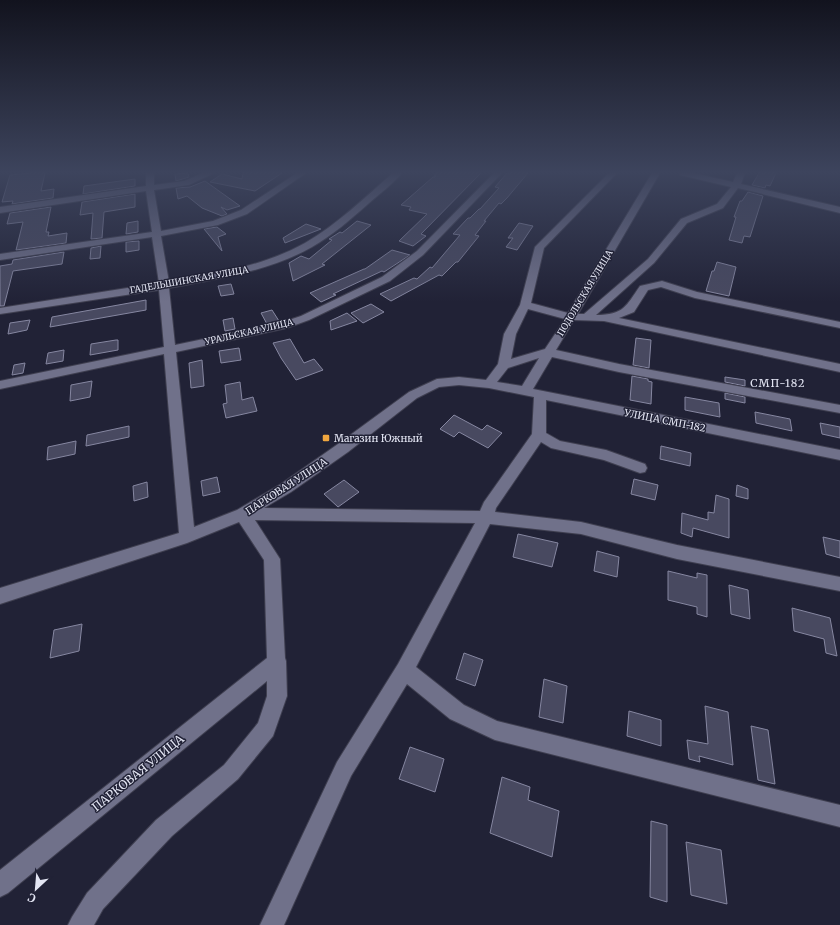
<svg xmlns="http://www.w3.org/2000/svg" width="840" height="925" viewBox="0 0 840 925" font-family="Merriweather,serif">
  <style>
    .building { fill: #484960; stroke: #8687a1 }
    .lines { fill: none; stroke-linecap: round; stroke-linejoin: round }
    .minor-casing { stroke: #3f3f50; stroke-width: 2 }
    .minor { fill: #70718a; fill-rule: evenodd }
    .poi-dot { fill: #f0a63f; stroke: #212236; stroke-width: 1.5 }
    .labels { text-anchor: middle; stroke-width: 3; stroke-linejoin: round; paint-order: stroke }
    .far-street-label { font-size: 9px; fill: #e3e5f3; stroke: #212236 }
    .street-label { font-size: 10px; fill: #e3e5f3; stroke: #212236 }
    .poi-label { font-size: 10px; fill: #e3e5f3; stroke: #212236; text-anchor: start }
    .neighbourhood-label { font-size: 11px; letter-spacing: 1px; fill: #e3e5f3; stroke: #212236 }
    .near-street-label { font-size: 12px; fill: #e3e5f3; stroke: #212236 }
  </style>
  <rect width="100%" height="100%" fill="#212236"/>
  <path class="building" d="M31,173H45L41,191L54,189L53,198L12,204L13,201L2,202L10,175Z
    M188,173L189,177L176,181L175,174Z
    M243,173H282L255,191L210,182L222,174L242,179Z
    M435,173H481L421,234L426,236L413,246L399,241L427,214L409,210L411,207L401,205L433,177H435Z
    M507,173H528L507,198L501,204L499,203L484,221H486L475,235L479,236L458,262H456L442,276L439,275L391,301L380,294L414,278L417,279L430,267L432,268L460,235L453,234L468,218H470L479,209H480L499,188L495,187Z
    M759,173H776L770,186L766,185L765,188L752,185Z
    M135,179V186L83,194L84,186Z
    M205,181L240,206L227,210L221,207L227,214L222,216L202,208L187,196L178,199L176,188L190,187Z
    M748,192L763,196L750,237L744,236L742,243L729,240L736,217H734L740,201H742Z
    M135,194V207L104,212L102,238L91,239L93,213L80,215L82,202Z
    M51,207L46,232H49L48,236L67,233L66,243L16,250L23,222L7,224L10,213Z
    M138,221V232L126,234L127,223Z
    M357,221L371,225L322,264L325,265L293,281L289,263L301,256L309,259L332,240L329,239L340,232L342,233Z
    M519,223L533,226L517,250L506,247L513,238H508Z
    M306,224L321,229L285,243L283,238Z
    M217,227L226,234L218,237L222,251L204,229Z
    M139,241V250L126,252V242Z
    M101,246L100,258L90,259L91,248Z
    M392,250L410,255L384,272L382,271L333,294L336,295L321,302L310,293L364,269H365Z
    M64,252L62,264L13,271L4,306H0V266L12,264L13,260Z
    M717,262L736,267L729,296L706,291L712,271H714Z
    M231,284L234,294L221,296L218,286Z
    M146,300V310L50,327L52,317Z
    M371,304L384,312L363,323L351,313Z
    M272,310L279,321L267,324L261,313Z
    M347,313L357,321L331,330L330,321Z
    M233,318L235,329L225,331L223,320Z
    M30,320L27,330L8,334L10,323Z
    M636,338L651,340L649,368L633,365Z
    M290,339L304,363L314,359L323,370L296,380L281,358L273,343Z
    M116,340H118V350L90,355L91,344Z
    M239,348L241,360L221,363L219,351Z
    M64,350L63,361L46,364L48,353Z
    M202,360L204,386L191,388L189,363Z
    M25,363L23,373L12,375L14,365Z
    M632,376L648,379V381L652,382L651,404L630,400Z
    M725,377L745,380V386L725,382Z
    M92,381L90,397L70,401L71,385Z
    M240,382L242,400L253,397L257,411L226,418L223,404L227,403L225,385Z
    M725,393L745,397V403L725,399Z
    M685,397L719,403L720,417L685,410Z
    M755,412L790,419L792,431L756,423Z
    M454,415L482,430L487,425L502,433L488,448L459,432L454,437L440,429Z
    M820,423L840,427V438L822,434Z
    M129,426V437L86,446L87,435Z
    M76,441L75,454L47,460L48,447Z
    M661,446L691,453L690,466L660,459Z
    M217,477L220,492L203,496L201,481Z
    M634,479L658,485L655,500L631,494Z
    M344,480L359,492L338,507L324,494Z
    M147,482L148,497L134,501L133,486Z
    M737,485L748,489V499L736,496Z
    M716,495L729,499V538L693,528L692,537L681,533L682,513L708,520V512L714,513Z
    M518,534L558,543L552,567L513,557Z
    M823,537L840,541V558L826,554Z
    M597,551L619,557L617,577L594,571Z
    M668,571L697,578V573L707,575V617L697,614V607L668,600Z
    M729,585L748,590L750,619L731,614Z
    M792,608L830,618L837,656L826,653L824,639L794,631Z
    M82,624L79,651L50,658L54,630Z
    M464,653L483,660L475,686L456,679Z
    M544,679L567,686L563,723L539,717Z
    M705,706L728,712L733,765L699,756L700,762L689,759L687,740L708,744Z
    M629,711L661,720V746L627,736Z
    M751,726L768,730L775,784L758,780Z
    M410,747L444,759L435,792L399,779Z
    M502,777L530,787L528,800L559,811L552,857L490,833Z
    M651,821L667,825V902L650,897Z
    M686,842L721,850L727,904L691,895Z"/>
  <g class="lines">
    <defs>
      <path id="minor" d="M146,173H154V185L184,181L203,173H214L189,185L154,190L161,231L213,221L241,210L297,173H306L247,214L218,225L161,236L169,282C215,274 264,266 305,243C338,224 365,197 393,173H402C393,184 379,194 368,204C351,219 333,235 312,247C270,271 217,279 169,288L175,345L280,323L301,316L382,277L417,251L494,173H502L423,255L390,281L309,320L287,328L176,352L194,527L237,510L281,484L338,444L409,392L437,379L459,377L486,380L498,364L504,334L520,305L535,247L609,173H617L544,248L531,303L568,313L652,173H660L578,314H584L648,259L681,219L717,204L731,187L680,175L679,173H693L733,182L737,173H745L741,184L840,207V213L738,188L723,208L687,223L654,263L596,315C624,315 626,306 640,286L662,281L697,292L840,322V328L695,298L661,287L648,290L634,312L619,318L840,364V372L604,321L574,320L556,350L619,364L840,405V413L619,372L552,357L533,389L840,450V460L546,400V433L560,441L606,450L645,464L647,468L645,472L640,473L604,460L551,448L541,442L496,508L495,512L581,522L677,545L840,577V591L677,559L581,534L490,524L416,667L464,705L497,721L840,805V827L495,740L450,719L407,684L351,776L284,925H260L337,762L398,664L475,523L255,520L280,559L285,658L286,661L287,696L273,736L238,779L172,836L103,909L94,925H68L72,917L87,893L156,820L224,765L258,723L267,696V681L8,893L0,897V870L267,658L264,560L239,522L187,543L0,604V588L179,533L164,354L0,389V381L164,347L159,290L0,314V308L159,283L152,237L0,260V254L152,232L146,191L0,213V207L146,186ZM528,309L565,319L545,349L511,359L516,334ZM539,358L522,386L497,382L508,368ZM459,385L489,388L534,397L532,434L484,502L480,511L264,508L291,492L348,452L417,398L439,387Z"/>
    </defs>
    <use href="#minor" class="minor-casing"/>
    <use href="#minor" class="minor"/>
  </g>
  <linearGradient id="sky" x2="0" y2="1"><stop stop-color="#12131e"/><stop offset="0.57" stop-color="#3d445d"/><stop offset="1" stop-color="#3d445d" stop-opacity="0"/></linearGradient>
  <rect width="840" height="302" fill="url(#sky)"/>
  <rect class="poi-dot" x="322" y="434" width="8" height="8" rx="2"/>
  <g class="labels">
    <g class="far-street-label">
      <text transform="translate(189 280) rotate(-10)" y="3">ГАДЕЛЬШИНСКАЯ УЛИЦА</text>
      <text transform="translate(585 293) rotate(-59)" y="3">ПОДОЛЬСКАЯ УЛИЦА</text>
      <text transform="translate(249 332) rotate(-13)" y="3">УРАЛЬСКАЯ УЛИЦА</text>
    </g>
    <g class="street-label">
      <text transform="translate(665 420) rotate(11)" y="4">УЛИЦА СМП-182</text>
      <text transform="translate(286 486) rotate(-33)" y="4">ПАРКОВАЯ УЛИЦА</text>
    </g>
    <g class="poi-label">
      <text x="334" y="442">Магазин Южный</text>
    </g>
    <g class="neighbourhood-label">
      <text x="778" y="387">СМП-182</text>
    </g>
    <g class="near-street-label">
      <text transform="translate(138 773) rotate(-39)" y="4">ПАРКОВАЯ УЛИЦА</text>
    </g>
  </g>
  <g transform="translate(36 889) rotate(206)" stroke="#212236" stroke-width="3" paint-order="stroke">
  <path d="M0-3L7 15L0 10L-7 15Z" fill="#e3e5f3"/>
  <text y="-6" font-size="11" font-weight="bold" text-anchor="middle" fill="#e3e5f3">С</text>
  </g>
</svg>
